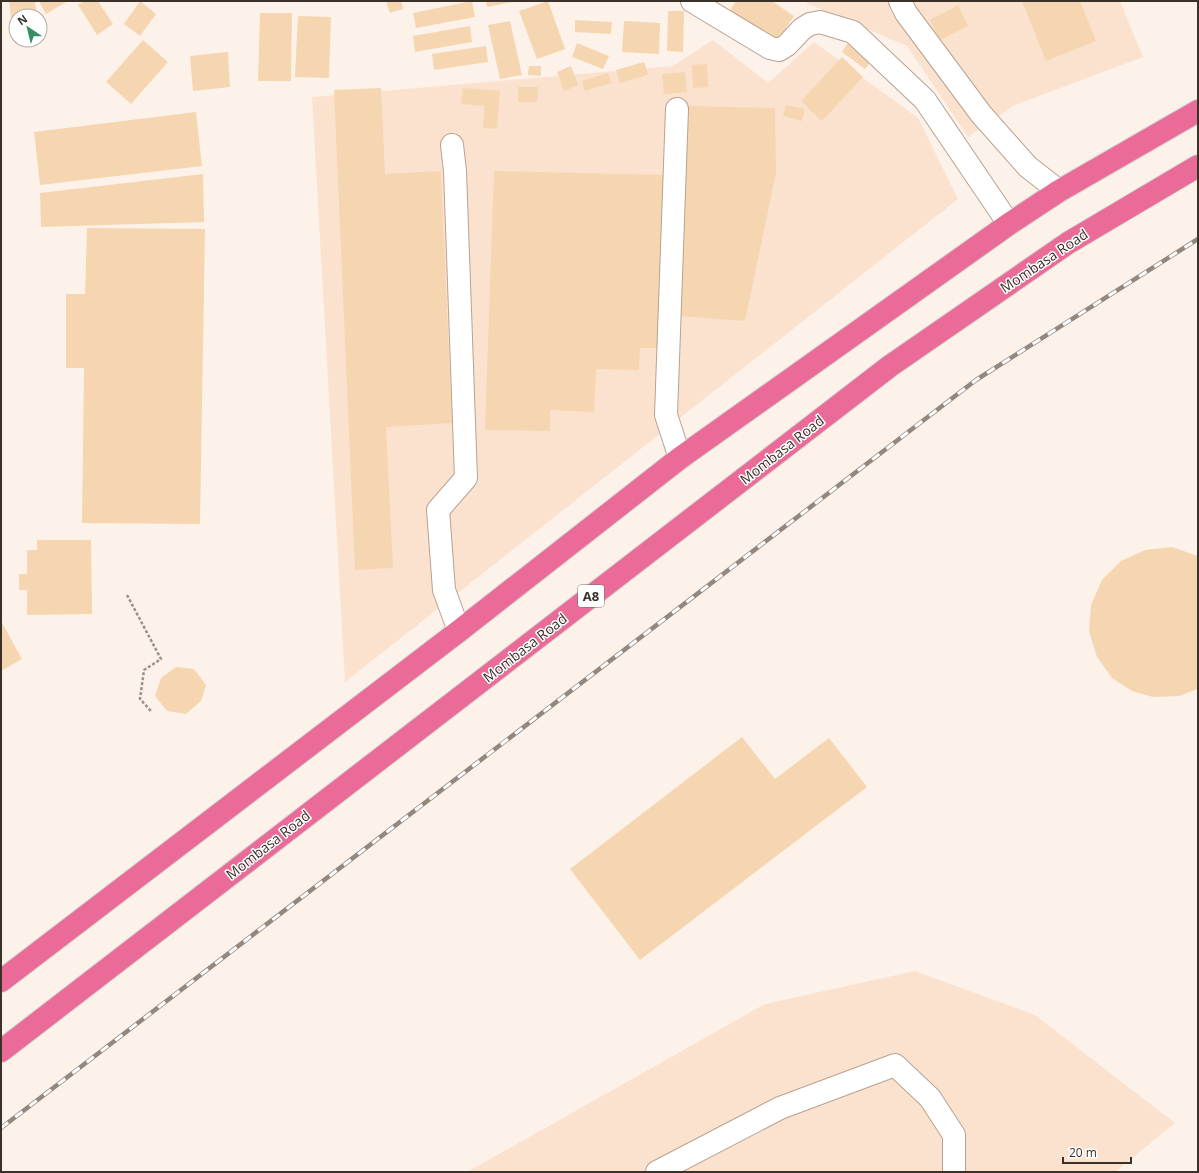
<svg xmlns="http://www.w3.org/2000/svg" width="1199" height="1173" viewBox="0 0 1199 1173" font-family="'Open Sans',sans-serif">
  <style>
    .built { fill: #fbe2cf }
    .building { fill: #f5d6b0 }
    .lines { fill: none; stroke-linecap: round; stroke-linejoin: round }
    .minor-casing { stroke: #b8a290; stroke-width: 24 }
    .highway-casing { stroke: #d4d2d0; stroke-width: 24 }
    .path { stroke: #9b9189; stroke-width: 2.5; stroke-dasharray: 3 2; stroke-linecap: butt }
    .minor { stroke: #fff; stroke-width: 22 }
    .highway { stroke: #ea6b97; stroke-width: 22 }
    .rail-casing { stroke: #928880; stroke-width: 4.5 }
    .rail { stroke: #fff; stroke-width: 3; stroke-dasharray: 9; stroke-linecap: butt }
    .labels { text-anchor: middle; stroke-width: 3; stroke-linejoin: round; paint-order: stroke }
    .shield { fill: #fff; stroke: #756f69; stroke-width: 1 }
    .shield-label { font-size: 13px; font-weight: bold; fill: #3a3129 }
    .street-label { font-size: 14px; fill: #3a3129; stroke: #fff }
  </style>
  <rect width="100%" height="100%" fill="#fcf2ea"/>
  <path class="built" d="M802,1H1120L1143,57L1013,106L968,137L907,46Z
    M713,40L768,83L814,42L918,118L958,199L345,682L312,97L673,66Z
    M915,971L1035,1015L1175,1123L1115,1172H467L765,1004Z"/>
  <path class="building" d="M9,1H35L37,16H16V25L12,26Z
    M39,1H68L46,14Z
    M84,1H98L113,24L97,35L78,5Z
    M140,1L156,14L140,36L124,24Z
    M386,1H401L403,9L390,13Z
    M472,1L475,17L416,28L413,13Z
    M486,1H513V2L487,7Z
    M548,1L565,49L537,59L519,11Z
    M736,1H772L794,16L776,43L729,12Z
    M1022,1H1080L1096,41L1046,61Z
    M958,5L968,26L940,40L930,20Z
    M668,11H684L683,52L667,51Z
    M260,13H292L291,81H258Z
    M298,16L331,17L329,78L295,77Z
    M575,20L612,22L611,34L575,32Z
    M510,21L522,75L500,79L488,25Z
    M624,21L660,23L659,54L622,52Z
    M470,26L472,42L415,52L413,36Z
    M143,40L168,62L131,104L106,82Z
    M577,43L609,56L603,69L572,57Z
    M848,43L872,60L865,69L842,52Z
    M486,46L488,62L434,70L432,54Z
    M228,52L230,87L193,91L190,56Z
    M842,57L863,77L822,121L801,101Z
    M644,62L648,75L620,83L616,70Z
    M707,64L708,87L693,88L692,65Z
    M529,66H541V76L528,75Z
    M571,66L578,85L564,91L557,72Z
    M685,72L687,92L664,94L662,74Z
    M608,73L611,83L585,91L582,81Z
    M518,87H538L537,102H518Z
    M381,88L385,174L441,171L452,423L386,427L393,568L355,570L334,90Z
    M463,88L500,91L497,129L483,128L485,106L461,104Z
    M786,105L805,109L802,121L783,116Z
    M689,106L775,108L776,173L745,321L679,316Z
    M196,112L202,166L40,185L34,132Z
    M494,171L665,175L659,348H640L639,370L596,369L594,412L550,410V431L485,430Z
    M203,174L204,222L41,227L40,193Z
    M87,228L205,229L200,524L82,523L84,368H66V294H85Z
    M37,540H91L92,614L27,615V590H19V574H27V550H37Z
    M1172,547L1198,556V689L1179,696L1153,697L1132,691L1112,678L1097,657L1089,631L1091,605L1102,580L1121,561L1145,550Z
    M1,621L22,659L1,671Z
    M176,667L194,669L206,685L201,701L186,714L167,711L155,696L161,678Z
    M742,737L775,779L829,738L867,787L640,960L570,869Z"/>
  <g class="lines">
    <defs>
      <path id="minor" d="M692,1L770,48L779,50L787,45L802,29L810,24L820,22L853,32L925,100L1009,224
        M900,1L906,13L981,114L1028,167L1059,191
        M677,109L666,415L680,458
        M452,145L455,171L466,478L438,510L444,590L459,631
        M657,1172L780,1108L895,1065L930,1098L954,1135V1172"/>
      <path id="highway" d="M1,981L459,631L680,458L1009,224L1059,191L1198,111
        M1,1051L890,366L1068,243L1198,166"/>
    </defs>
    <use href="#minor" class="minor-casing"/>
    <use href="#highway" class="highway-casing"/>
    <path class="path" d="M127,595L161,659L144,670L140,699L151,711"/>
    <use href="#minor" class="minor"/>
    <use href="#highway" class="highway"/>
    <defs>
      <path id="rail" d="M1,1128L976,380L1198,239"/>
    </defs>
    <use href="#rail" class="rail-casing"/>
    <use href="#rail" class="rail"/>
  </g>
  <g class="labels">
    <rect class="shield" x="578" y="585" width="26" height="22" rx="3"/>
    <g class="shield-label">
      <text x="591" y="601">A8</text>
    </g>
    <g class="street-label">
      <text transform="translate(1044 261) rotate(-34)" y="5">Mombasa Road</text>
      <text transform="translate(782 450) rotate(-38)" y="5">Mombasa Road</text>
      <text transform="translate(525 648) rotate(-38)" y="5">Mombasa Road</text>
      <text transform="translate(268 845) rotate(-38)" y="5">Mombasa Road</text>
    </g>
  </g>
  <rect width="1199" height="1173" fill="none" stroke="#3a3129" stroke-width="4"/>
  <g transform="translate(28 28) rotate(325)"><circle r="19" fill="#ffffff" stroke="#b0ada9"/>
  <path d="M0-3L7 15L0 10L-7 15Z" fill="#398f63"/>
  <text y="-6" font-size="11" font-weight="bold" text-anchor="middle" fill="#3a3129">N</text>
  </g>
  <path d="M1063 1157v6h68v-6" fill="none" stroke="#3a3129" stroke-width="2"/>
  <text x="1069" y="1157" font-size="12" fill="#3a3129" stroke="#ffffff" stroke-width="3" paint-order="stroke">20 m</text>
</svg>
